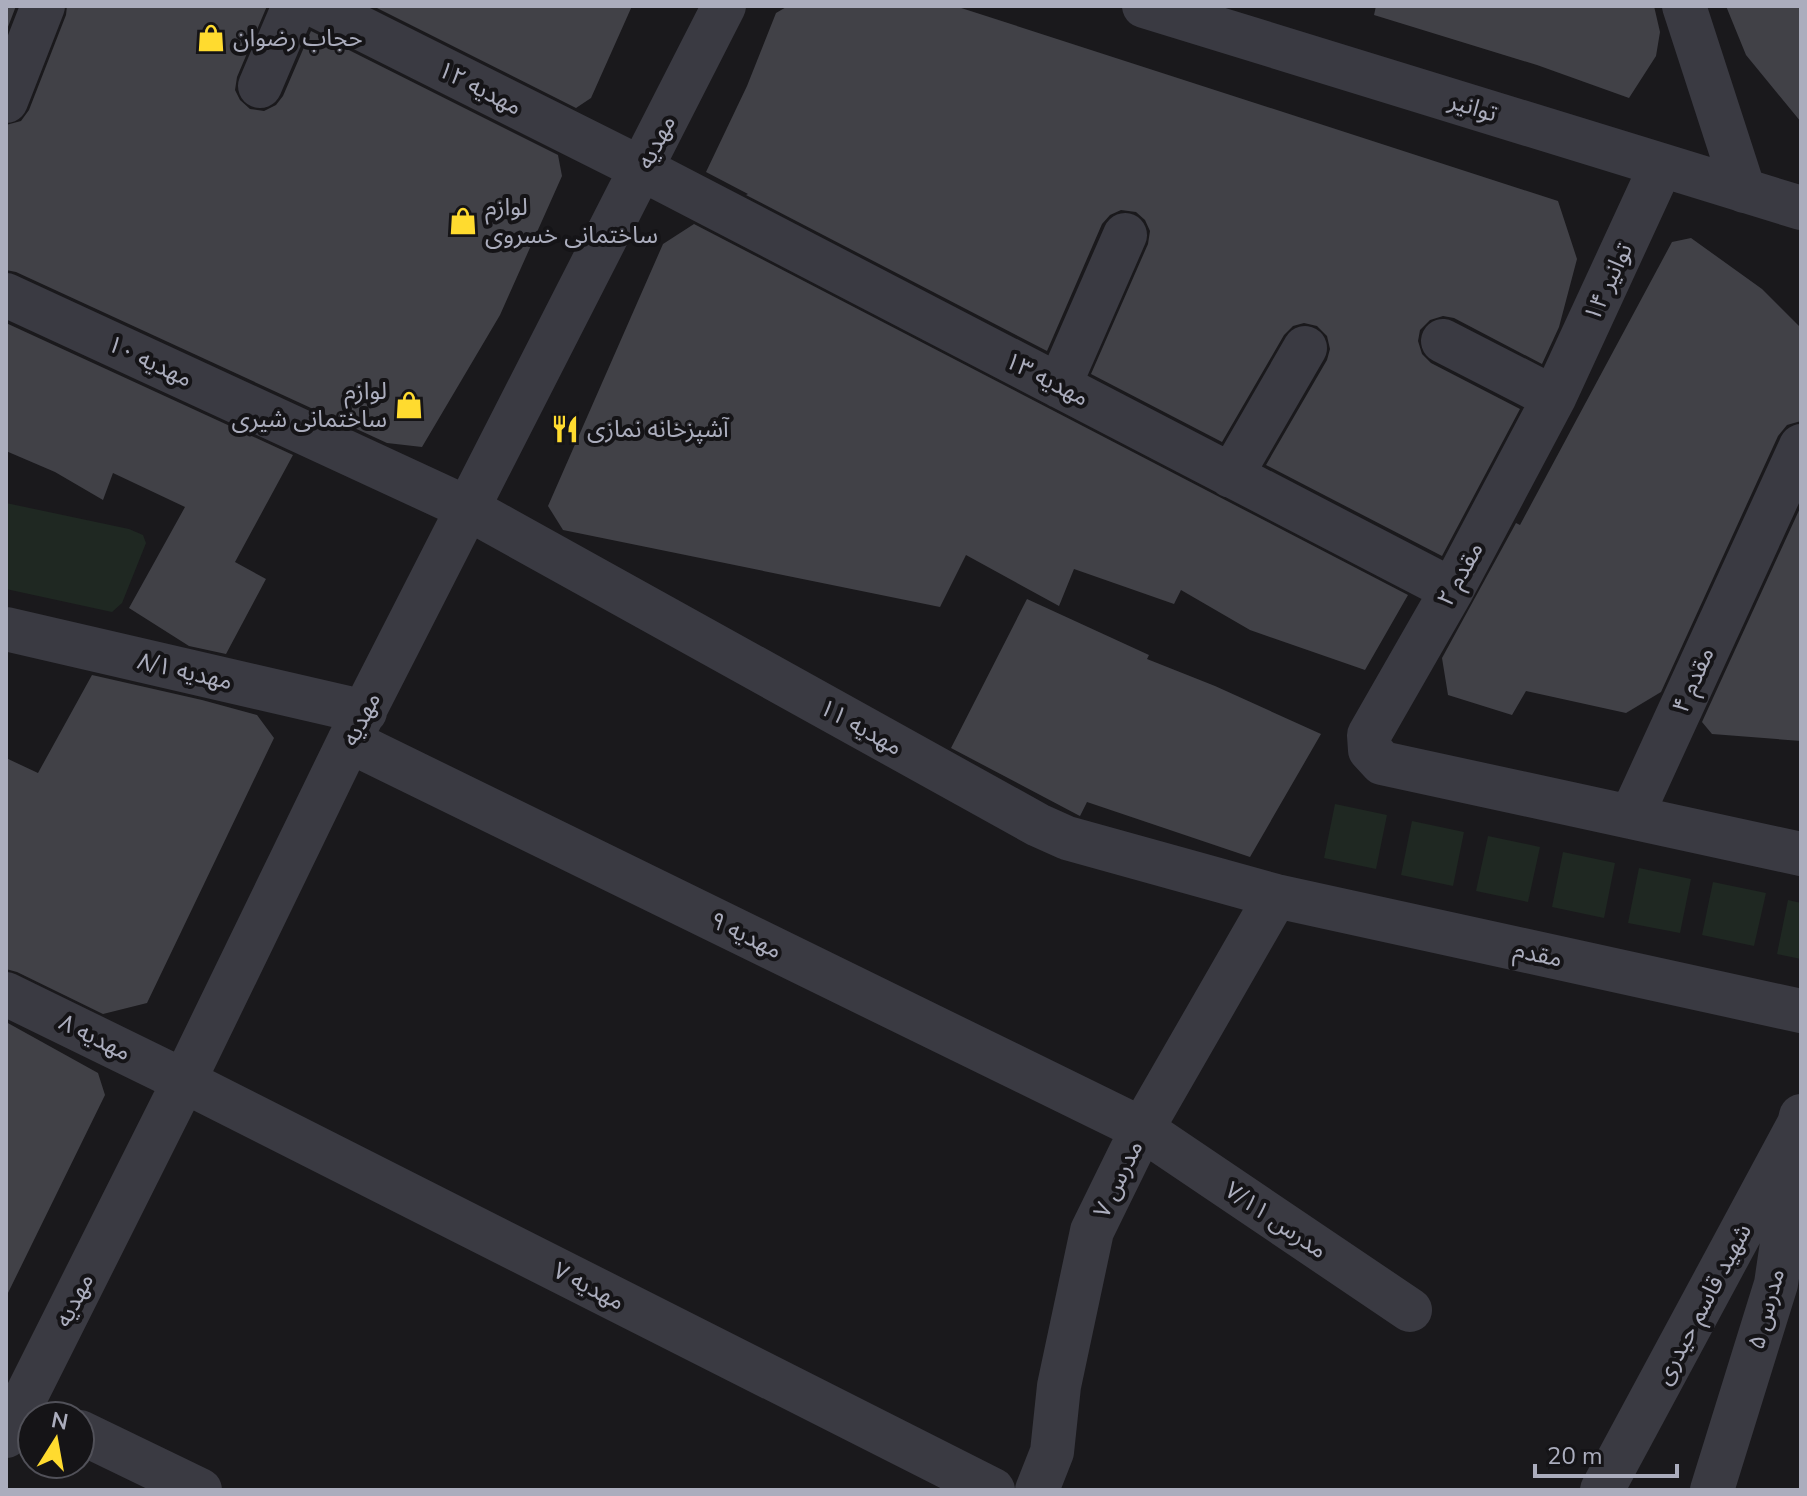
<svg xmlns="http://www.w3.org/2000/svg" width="1807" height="1496" viewBox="0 0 1807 1496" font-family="'Nunito Sans','Noto Sans Arabic',sans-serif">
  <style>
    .green { fill: #1f2822 }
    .building { fill: #414147 }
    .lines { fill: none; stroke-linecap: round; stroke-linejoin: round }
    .minor { stroke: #3a3a42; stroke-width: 44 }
    .labels { text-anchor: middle; stroke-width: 8; stroke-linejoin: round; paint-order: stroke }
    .poi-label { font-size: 24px; fill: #abadbd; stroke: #151417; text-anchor: start }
    .street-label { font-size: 24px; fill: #abadbd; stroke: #151417 }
  </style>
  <rect width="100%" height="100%" fill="#1a191c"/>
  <path class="green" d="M6,503L129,529L143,535L146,543L122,603L112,612L6,589Z
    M1335,804L1387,815L1376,869L1324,858Z
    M1412,821L1464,832L1453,886L1401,875Z
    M1488,836L1540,847L1528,902L1476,891Z
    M1563,852L1615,863L1604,918L1552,907Z
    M1639,868L1691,879L1680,933L1628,923Z
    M1713,882L1766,893L1754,946L1702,935Z
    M1788,900L1801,903V959L1777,954Z"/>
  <path class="building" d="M6,6H16L6,32Z
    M67,6H267L237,77L235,90L240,100L250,109L264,111L276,105L283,96L311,31L558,155L562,176L500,315L422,447L387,443L16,272L6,270V125L21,121L29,110L66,15Z
    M373,6H632L591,98L576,108Z
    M788,6H955L1558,201L1577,259L1559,327L1542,364L1454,318L1443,316L1430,320L1420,330L1418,341L1422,354L1431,363L1520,409L1442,556L1266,465L1327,360L1330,349L1327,336L1317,326L1304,323L1293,326L1284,335L1222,442L1091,374L1148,244L1150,231L1145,220L1136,212L1121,210L1110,215L1102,224L1047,351L746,195L748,194L706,172L747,86L776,13Z
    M1376,6H1654L1660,32L1656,56L1629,98L1537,65L1374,15Z
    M1726,6H1801V122L1746,55Z
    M694,224L1408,595L1365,670L1250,630L1181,590L1174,604L1074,569L1059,606L966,555L940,607L563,530L548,506L663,244Z
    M1691,238L1762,289L1801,328V421L1787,425L1778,436L1661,692L1626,713L1526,691L1512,715L1448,695L1442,658L1516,523L1520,525L1672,242Z
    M6,323L293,455L235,562L266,579L226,654L189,646L129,608L185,507L113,473L103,500L55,472L6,451Z
    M1801,506V741L1712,734L1702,722Z
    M1027,599L1149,655L1147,659L1215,686L1321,734L1250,857L1087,802L1080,816L1078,815L951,748Z
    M92,675L202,700L257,715L274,738L147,1003L103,1014L17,972L6,969V758L38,773Z
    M6,1022L98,1073L105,1095L6,1297Z"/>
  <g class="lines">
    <path class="minor" d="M317,6L642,169L1452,590
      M1144,6L1801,208
      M1684,6L1744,191
      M260,86L294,6
      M6,101L43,6
      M1661,166L1554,398L1452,590L1369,735L1370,750L1382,763L1801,854
      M6,295L467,508L1038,825L1067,838L1276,896L1801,1011
      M1443,341L1554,398
      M1059,386L1125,235
      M1231,476L1305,348
      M6,629L365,712
      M349,741L1142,1129L1410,1310
      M1631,817L1801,446
      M6,994L184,1081L993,1490
      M80,1432L200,1490
      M6,1436L184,1081L349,741L724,6
      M1037,1490L1052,1452L1059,1386L1092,1231L1142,1129L1276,896
      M1602,1490L1799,1124L1801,1116
      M1712,1490L1776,1284L1795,1155"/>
  </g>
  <defs>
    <symbol id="shop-bare" viewBox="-9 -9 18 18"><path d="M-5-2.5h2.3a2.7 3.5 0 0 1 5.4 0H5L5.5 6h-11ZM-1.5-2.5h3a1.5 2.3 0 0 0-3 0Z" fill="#ffdb2f" stroke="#151417" stroke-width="2.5" paint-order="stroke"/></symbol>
    <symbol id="restaurant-bare" viewBox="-9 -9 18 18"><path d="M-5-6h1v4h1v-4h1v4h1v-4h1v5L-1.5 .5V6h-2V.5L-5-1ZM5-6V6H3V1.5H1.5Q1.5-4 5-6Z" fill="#ffdb2f" stroke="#151417" stroke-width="2.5" paint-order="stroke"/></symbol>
  </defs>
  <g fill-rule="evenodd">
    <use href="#shop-bare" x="191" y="18" width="40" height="40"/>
    <use href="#shop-bare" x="443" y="201" width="40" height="40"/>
    <use href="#shop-bare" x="389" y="385" width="40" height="40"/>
    <use href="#restaurant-bare" x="545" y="409" width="40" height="40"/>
  </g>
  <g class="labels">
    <g class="poi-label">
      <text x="233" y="46">حجاب رضوان</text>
      <text x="485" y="215">لوازم<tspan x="485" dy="28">ساختمانی خسروی</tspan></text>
      <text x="387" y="399" text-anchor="end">لوازم<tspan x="387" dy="28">ساختمانی شیری</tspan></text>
      <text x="587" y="437">آشپزخانه نمازی</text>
    </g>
    <g class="street-label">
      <text transform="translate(480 88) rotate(27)" y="8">مهدیه ۱۲</text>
      <text transform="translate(1473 107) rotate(17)" y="8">توانیر</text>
      <text transform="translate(656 142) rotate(-63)" y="8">مهدیه</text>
      <text transform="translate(1608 282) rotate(-65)" y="8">توانیر ۱۴</text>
      <text transform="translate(150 361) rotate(25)" y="8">مهدیه ۱۰</text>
      <text transform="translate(1047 379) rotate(27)" y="8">مهدیه ۱۳</text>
      <text transform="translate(1460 574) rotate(-61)" y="8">مقدم ۲</text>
      <text transform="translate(185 671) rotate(13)" y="8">مهدیه ۸/۱</text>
      <text transform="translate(1693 680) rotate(-66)" y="8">مقدم ۴</text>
      <text transform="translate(361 719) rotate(-63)" y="8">مهدیه</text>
      <text transform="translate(861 727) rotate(29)" y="8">مهدیه ۱۱</text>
      <text transform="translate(746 935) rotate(26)" y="8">مهدیه ۹</text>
      <text transform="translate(1538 954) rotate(12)" y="8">مقدم</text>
      <text transform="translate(95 1037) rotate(26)" y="8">مهدیه ۸</text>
      <text transform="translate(1118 1179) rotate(-64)" y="8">مدرس ۷</text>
      <text transform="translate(1276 1220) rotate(34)" y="8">مدرس ۷/۱۱</text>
      <text transform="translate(589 1286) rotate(27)" y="8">مهدیه ۷</text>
      <text transform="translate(74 1300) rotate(-63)" y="8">مهدیه</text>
      <text transform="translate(1703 1304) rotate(-62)" y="8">شهید قاسم حیدری</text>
      <text transform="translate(1766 1309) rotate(-75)" y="8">مدرس ۵</text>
    </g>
  </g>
  <rect width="1807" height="1496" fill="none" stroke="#abadbd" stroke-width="16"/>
  <g transform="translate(56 1440) rotate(11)"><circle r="38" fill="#151417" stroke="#515159" stroke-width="2"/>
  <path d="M0-6L14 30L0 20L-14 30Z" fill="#ffdb2f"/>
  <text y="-12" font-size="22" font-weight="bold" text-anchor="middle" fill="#abadbd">N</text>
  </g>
  <path d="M1535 1464v12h142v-12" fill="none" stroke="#abadbd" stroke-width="4"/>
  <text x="1547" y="1464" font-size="24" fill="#abadbd" stroke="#151417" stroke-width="6" paint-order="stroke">20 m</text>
</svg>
